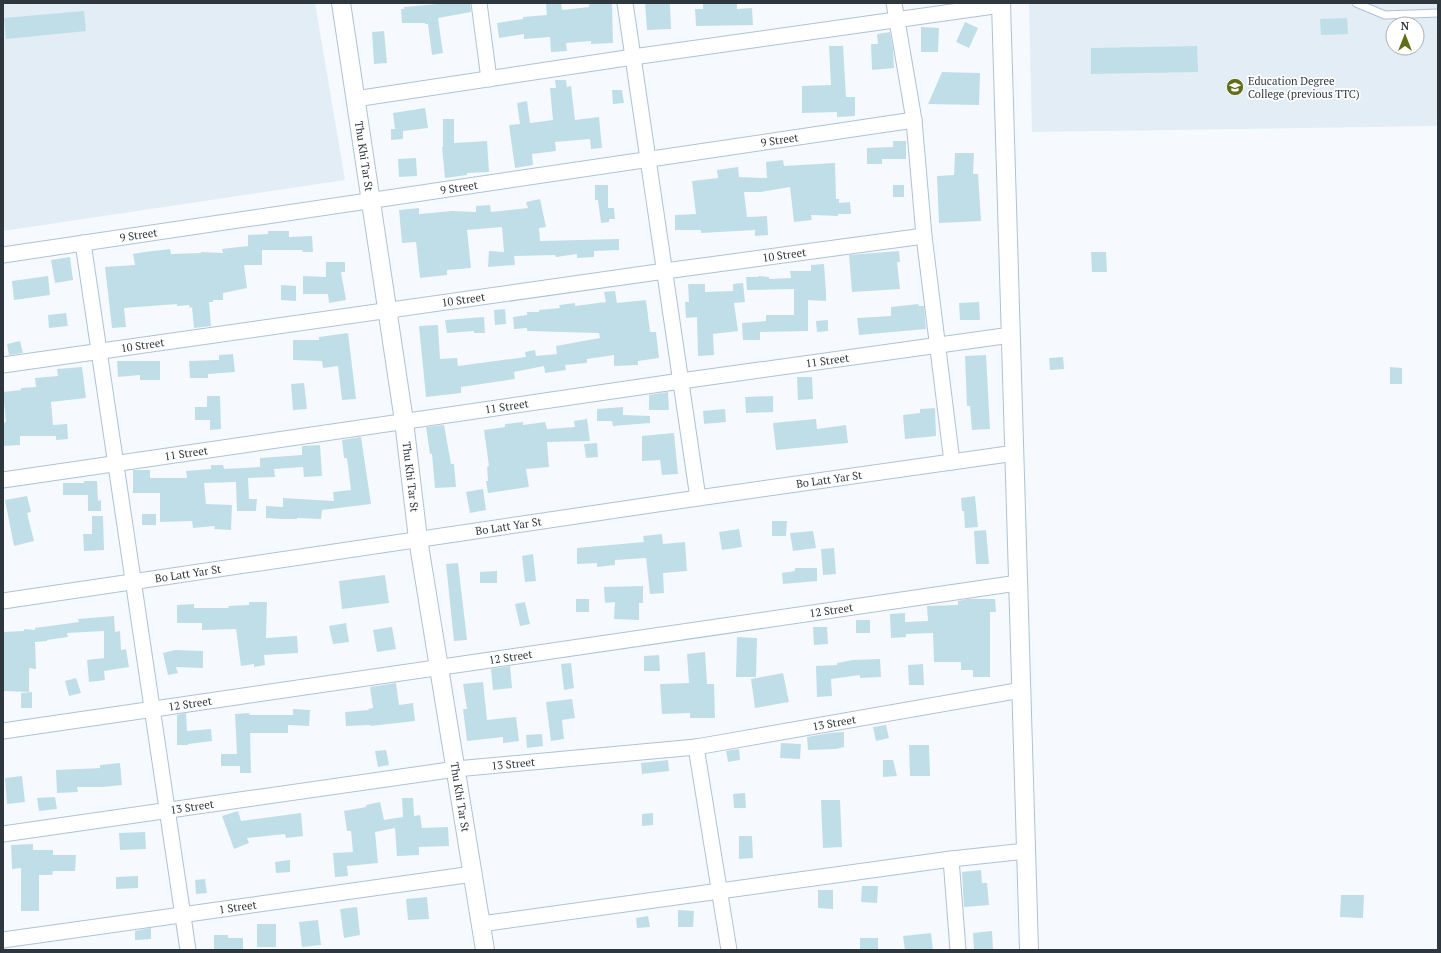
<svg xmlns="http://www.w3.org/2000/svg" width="1441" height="953" viewBox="0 0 1441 953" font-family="'PT Serif',serif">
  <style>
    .built { fill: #e2edf6; fill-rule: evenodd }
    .building { fill: #c0dee8 }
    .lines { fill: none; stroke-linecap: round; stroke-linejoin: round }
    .service-casing { stroke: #aec2d4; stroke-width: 9 }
    .minor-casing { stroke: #aec2d4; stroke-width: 17 }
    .tertiary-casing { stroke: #aec2d4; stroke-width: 20 }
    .service { stroke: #fff; stroke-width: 7 }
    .minor { stroke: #fff; stroke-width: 15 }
    .tertiary { stroke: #fff; stroke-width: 18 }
    .labels { text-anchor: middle; stroke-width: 3.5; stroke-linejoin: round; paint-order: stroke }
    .poi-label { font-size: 11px; fill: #2e373e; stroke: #fff; text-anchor: start }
    .street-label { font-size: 11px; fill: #2e373e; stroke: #fff }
  </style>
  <rect width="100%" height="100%" fill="#f6fafe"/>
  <path class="built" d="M3,3H315L345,180L3,231Z
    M1029,3H1438V126L1032,132ZM1393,24H1417V48H1393Z"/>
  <path class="building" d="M449,3H470L471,12L438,18L443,53L432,55L428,24H425V23H402L401,9H404V7Z
    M561,3L562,10L589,7V4L612,3L613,43L591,44V41L566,43L567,51L551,52L550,37L524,39V34L499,38L497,23L523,19V17L547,15L546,4Z
    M645,3H670L671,29L647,30Z
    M703,3H737V9L752,8L753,25L696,26L695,9H703Z
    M84,11L86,31L6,39L4,18Z
    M1347,18L1348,34L1321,35L1320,19Z
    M965,22L978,28L969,48L956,42Z
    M921,27L939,28L938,52H921Z
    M384,31L387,63L374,64L372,32Z
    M890,32L893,49L894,68L872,70L871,44H878L877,34Z
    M829,46H843L846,97H855V116L837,117V112L802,113V86L831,85Z
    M1197,46L1198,72L1091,74V48Z
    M942,72L980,73L979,105L928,104Z
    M555,80H566L567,87L571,86L575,120L599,117L602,148L591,149L590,139L555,142L556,151L532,154L533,165L515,168L509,125L520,124L517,103L527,101L530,123L553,120L550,88H556Z
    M612,90H622L624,103L613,104Z
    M425,108L428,128L403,131V139L391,140V129H395L393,113Z
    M443,119H454V143L487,141L489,172L467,173V175L445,178L442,147H443Z
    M893,141H906V159H882V164H867V148L893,147Z
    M955,153H974L973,174H978L981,221L939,223L937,176L954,175Z
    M416,158L417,176L399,177L398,159Z
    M783,160L784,166L835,163L836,199H839V203L850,202L851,214H838V216L811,215L812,220L794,222L790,187L761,192H744L747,217L767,216L768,235L755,236V230L701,233V230H675V215L696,214L692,181L718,178L717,170L738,167L739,177L767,178L766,162Z
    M595,185H608V208H614L615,219H609V222L601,223L598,200H595Z
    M893,185H904V197H893Z
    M540,199L546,227L539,228L540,241L619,239V250L594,251V257L577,258V254L556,257L555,255L514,256L515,265L488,267L489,251L504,252L502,227L467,230L471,268L447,270V275L420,278L416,242L402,243L399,210L419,208V214L452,211L476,212V206L490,205L491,212L528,208L526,202Z
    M268,231H289V237L312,236L313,252H303L302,250H262V265H244L247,288L223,293V300H213V302H209L211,326L194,328L192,307L190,308L189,305L177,306V304L124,308L126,327L112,328L105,267L135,265L133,254L145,252L170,249L171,254L201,253V252L223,253L222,249L248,246V235L268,234Z
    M899,251L900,262H897L900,289L852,292L849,255Z
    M1091,252H1106L1107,272H1092Z
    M70,257L73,280L55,283L51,260Z
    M326,262H345V272H341L346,300L329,303L328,294H303V276L326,277Z
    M824,264L826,293V301L808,300V331L760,332V340H743L742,323L766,321V315H794V289L747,290L746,277H758L759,276L769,277V279L791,278L790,271H811V265Z
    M48,276L50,295L14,300L12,281Z
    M743,283L745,302L734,303L738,331L713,334L714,355L698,356L697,317L686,318L685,302H689L688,284H705V292L733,291V284Z
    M281,285L296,286V301L281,300Z
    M615,291L617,303L646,300L650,332H656L659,358L638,361V365L614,366V355L587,359V363L565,365L566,370L545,373L544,366L514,372L515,379L461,387V393L426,397L419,326L438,325L440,359L457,358L458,366L526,357L525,352L535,350L536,356L557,354L556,346L600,338L599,333L527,331V328L514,329L513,317L527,315V312H539V310L560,308L559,305L575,303V306L606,302L604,292Z
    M979,302L980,320H960L959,303Z
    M918,304L919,306H924L926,329L859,335L857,318L891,316V307Z
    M505,309L506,324L495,325L494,310Z
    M66,313L68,326L49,328L48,315Z
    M484,317L485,333H474V331L447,333L445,320Z
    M828,320V331L817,332L816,321Z
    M348,333L356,399L342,400L338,366L323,368L322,361L293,360V340H319V337Z
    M20,341L23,353L9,355L7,344Z
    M233,354L235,372L208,374V378H190L189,361L219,360V355Z
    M986,355L990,429L972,430L970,406H967L965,356Z
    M1063,357L1064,369L1050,370L1049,358Z
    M117,361H160V380H140V375L118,377Z
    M82,367L86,398L51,402L53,425L67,424L68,439L56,440V436H20V445L3,446V423L6,422L3,392L21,390V388L36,387L35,378L58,376L57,369Z
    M1390,367L1402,368V384H1390Z
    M797,377H812L813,399L798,400Z
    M304,383L307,409L293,410L291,384Z
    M668,392L669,410H649V395Z
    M207,396H220L221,429L210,430V420H195V407H207Z
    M773,396V412L746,413L745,397Z
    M623,407V415L650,416V423L613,426L612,421H597V409Z
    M935,408L936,436L905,439L903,415L920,413V409Z
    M725,409L726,422L704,424L703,411Z
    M587,419L590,441L547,442L549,467L526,469L529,487L488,493L486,481H488L487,467L489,466L484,430L505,427V424L523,422V425L545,422L547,429L575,427L574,421Z
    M816,419L817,429L846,425L848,443L776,450L773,423Z
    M444,425L451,464H454L456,487L435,488L432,454H430L426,427Z
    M674,433L678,474L662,475L660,460L642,461V436Z
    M361,437L371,504L322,510L321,519L297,518V519H283L266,518V506L283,507V498L334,501L333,492L351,490L347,458H344L342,440Z
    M597,443L598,457L586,458L584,444Z
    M320,445L322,476L304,477L303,467L274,469L275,477L248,478L249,499H257L256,511H237L236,482L204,483L206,504L232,505L231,530L214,529L215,526L193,528L192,521L160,522V493H133V470H150V478H187L186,471L211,469V465H223L224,469L260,467V458L302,455V446Z
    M84,481H97L98,501L101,500V511H88V495H63V483H84Z
    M483,489L486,510L470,513L466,492Z
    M27,496L31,512L27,513L34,541L14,546L5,500Z
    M975,496L978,527L965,528L964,511H962L961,498Z
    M142,514H156V525H142Z
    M92,516H103L104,550L84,551L83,534H92Z
    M772,521H787L786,536H772Z
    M739,529L742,547L722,550L719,532Z
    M986,530L989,564H976L974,531Z
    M813,531L816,548L793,551L790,533Z
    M662,534L663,544L685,542L687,571L663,573L664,593L650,594L646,558L615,560V565L597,567V563L577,564V548L644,542L643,536Z
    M834,548L836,574L823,575L821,549Z
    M533,554L536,581L525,582L522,556Z
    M458,563L467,640L454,641L446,564Z
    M795,568H817V581L783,584L782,573L795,571Z
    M497,571V583H480V572Z
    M385,575L389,603L342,609L339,581Z
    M643,586V603H639V620L614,619L615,602L605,603L604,587Z
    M576,599H589V612H576Z
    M968,599H995L996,612H990V677H973V670H961V662H934L933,633L906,634V637L891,638L890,614L905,613V622L928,621L927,606L958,605V601Z
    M249,602H267L266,638L297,636L298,653L264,655L265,665L254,667V664L241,666L236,629L202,630V623H177V605L194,604V608H229L228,606L249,605Z
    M525,602L530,624L520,626L515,604Z
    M114,616L115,632L120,631L121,650L126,649L129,667L104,671L105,680L89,682L87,660L104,658V631L67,633L68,637L47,640V641L35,642L36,669L29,668V692L3,691V632L24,631V629L35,630V628L79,622L78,619Z
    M856,620H870V633H856Z
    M346,623L349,642L333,644L329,626Z
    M392,627L396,649L377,652L373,630Z
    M813,627H827L828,644L814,645Z
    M737,637L757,638L756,677H736Z
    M175,650L203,651V668L176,667L178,673L168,675L163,653Z
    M705,652L707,684H714L715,718H690V713L662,714L660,684L689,683L687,654Z
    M659,655L660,671H644V656Z
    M880,659L881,677L860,678V675L831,679L832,696L817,697L816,666L837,665V663L853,660Z
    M571,663L574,688L564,690L561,664Z
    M923,664L924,685H909L908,665Z
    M510,666L512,688L493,690L491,669Z
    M783,673L789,702L755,708L751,679Z
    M76,678L81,693L69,696L65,681Z
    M483,682L487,720L516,717L519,741L503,743V737L467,741L463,709H467L463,684Z
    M396,683L399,705L413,703L415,721L371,726L370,725L346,726L345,712L369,710L368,709L373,708L370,687Z
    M32,692V708H21V693Z
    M572,699L575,718L562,720L564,739L551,741L546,702Z
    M293,709L310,710L309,726L288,725V733H250L251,773H240V766H221V754H237L235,714L249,713L250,715H293Z
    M186,713L187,731L211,729L212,741L188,744V745H177V715Z
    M886,725L889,738L876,741L873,727Z
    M844,732V747L836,749L808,750L807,737L830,733Z
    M542,734L543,746L527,748L526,735Z
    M781,743L801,744L800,759L780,758Z
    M909,745H929L930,776H910Z
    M739,749L740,760L728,762L726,751Z
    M386,750L389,765L378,767L375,751Z
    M668,760L669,771L642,774L641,763Z
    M883,760H893L897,776L883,777Z
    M120,763L122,785L102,787H77L78,792L57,793L56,770L100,768V765Z
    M22,776L25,802L7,804L5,778Z
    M745,793L746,808H734L733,794Z
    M55,797L57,809L39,811L37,798Z
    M402,798H413L414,816L420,815L422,828L448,827L449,846L419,847V855L397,856L395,828L375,832L378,863L347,866L348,876L335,877L333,853L353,852L351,831H347L344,811L366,807V805L380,802L384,820L403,817Z
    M821,800H840L842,847L823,848Z
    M238,811L241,821L301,813L303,836L286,838L285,834L247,838L249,843L234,849L222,816Z
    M653,813V825L642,826V814Z
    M145,832L146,849L120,850L119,833Z
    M739,836H752L753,858L739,859Z
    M33,844V850H53V855H76L75,871H53L52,875H39V911H21V868L12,869L11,845Z
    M290,860V872L276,873L275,862Z
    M981,870L982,883H987L989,905L964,907L962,872Z
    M138,876V888L116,889V877Z
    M205,879L207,893L196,894L195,880Z
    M862,886H878L877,903L861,902Z
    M818,890H833V909L818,908Z
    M1341,895H1364L1363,918L1340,917Z
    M427,897L429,919L408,920L406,899Z
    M357,907L360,935L344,938L340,909Z
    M678,910L694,911L693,927H678Z
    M648,916L650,927L637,928L636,918Z
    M318,920L321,945L302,947L299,922Z
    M257,924H276V947H257Z
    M151,928V939L135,940V931Z
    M992,931L993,950H974L973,933Z
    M931,933L933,950H905L903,936Z
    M214,935H228V938H243V950H214Z
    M860,938H878V950H860Z"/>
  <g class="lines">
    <defs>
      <path id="service" d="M1356,3L1385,15L1438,13"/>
      <g id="minor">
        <path d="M479,3L489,79"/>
        <path d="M625,3L698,498"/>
        <path d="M894,3L914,120L924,236L952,462"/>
        <path d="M355,99L633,57L1001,5"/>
        <path d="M83,243L188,950"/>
        <path id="s1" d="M3,255L914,120"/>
        <path id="s2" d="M3,365L665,271L924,236"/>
        <path id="s3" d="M3,480L681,381L1011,335"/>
        <path id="s4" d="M3,601L698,498L1015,453"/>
        <path id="s5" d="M3,731L1018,583"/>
        <path d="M696,747L729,950"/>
        <path id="s6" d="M3,834L456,769L696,747L1022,690"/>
        <path d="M951,859L958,950"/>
        <path d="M481,924L951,859L1026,851"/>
        <path id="s7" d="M3,940L473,874"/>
      </g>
      <g id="tertiary">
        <path id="s8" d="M341,3L404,421L418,539L485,950"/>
        <path d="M1001,3L1029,950"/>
      </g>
    </defs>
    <use href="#service" class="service-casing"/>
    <use href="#minor" class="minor-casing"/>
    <use href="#tertiary" class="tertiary-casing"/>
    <use href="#service" class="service"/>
    <use href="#minor" class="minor"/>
    <use href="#tertiary" class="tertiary"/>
  </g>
  <defs>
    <symbol id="university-disc" viewBox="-11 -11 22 22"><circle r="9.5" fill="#616f1b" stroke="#fff"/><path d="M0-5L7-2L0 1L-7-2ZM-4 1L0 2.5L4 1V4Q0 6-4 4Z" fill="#fff"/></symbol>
  </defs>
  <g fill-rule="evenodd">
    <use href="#university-disc" x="1225" y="77" width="20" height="20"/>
  </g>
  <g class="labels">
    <g class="poi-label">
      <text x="1248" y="85">Education Degree<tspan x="1248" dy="13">College (previous TTC)</tspan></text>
    </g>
    <g class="street-label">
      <text dy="4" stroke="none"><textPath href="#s1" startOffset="785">9 Street</textPath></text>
      <text dy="4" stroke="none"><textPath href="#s8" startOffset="155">Thu Khi Tar St</textPath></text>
      <text dy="4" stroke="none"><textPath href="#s1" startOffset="461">9 Street</textPath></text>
      <text dy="4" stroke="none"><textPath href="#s1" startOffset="137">9 Street</textPath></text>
      <text dy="4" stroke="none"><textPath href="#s2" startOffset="789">10 Street</textPath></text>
      <text dy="4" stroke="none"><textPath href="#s2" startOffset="465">10 Street</textPath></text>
      <text dy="4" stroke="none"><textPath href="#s2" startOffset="141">10 Street</textPath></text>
      <text dy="4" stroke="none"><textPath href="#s3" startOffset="833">11 Street</textPath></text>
      <text dy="4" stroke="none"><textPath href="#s3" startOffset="509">11 Street</textPath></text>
      <text dy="4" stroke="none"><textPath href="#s3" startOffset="185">11 Street</textPath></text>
      <text dy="4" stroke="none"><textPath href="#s8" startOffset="479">Thu Khi Tar St</textPath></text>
      <text dy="4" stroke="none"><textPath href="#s4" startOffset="835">Bo Latt Yar St</textPath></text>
      <text dy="4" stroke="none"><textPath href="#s4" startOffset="511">Bo Latt Yar St</textPath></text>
      <text dy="4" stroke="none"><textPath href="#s4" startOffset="187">Bo Latt Yar St</textPath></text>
      <text dy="4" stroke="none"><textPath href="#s5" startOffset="837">12 Street</textPath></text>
      <text dy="4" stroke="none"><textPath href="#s5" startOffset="513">12 Street</textPath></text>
      <text dy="4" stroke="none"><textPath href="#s5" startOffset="189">12 Street</textPath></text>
      <text dy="4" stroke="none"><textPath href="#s6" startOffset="839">13 Street</textPath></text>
      <text dy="4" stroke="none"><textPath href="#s6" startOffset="515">13 Street</textPath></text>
      <text dy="4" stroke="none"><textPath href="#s8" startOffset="803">Thu Khi Tar St</textPath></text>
      <text dy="4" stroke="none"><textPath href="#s6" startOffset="191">13 Street</textPath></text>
      <text dy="4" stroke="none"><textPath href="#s7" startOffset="237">1 Street</textPath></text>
    </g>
  </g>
  <rect width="1441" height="953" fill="none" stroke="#2e373e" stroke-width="8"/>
  <g transform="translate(1405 36)"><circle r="19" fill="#ffffff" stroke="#abafb2"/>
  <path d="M0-3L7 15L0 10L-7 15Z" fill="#616f1b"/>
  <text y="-6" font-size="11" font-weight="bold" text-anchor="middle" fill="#2e373e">N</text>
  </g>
</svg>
